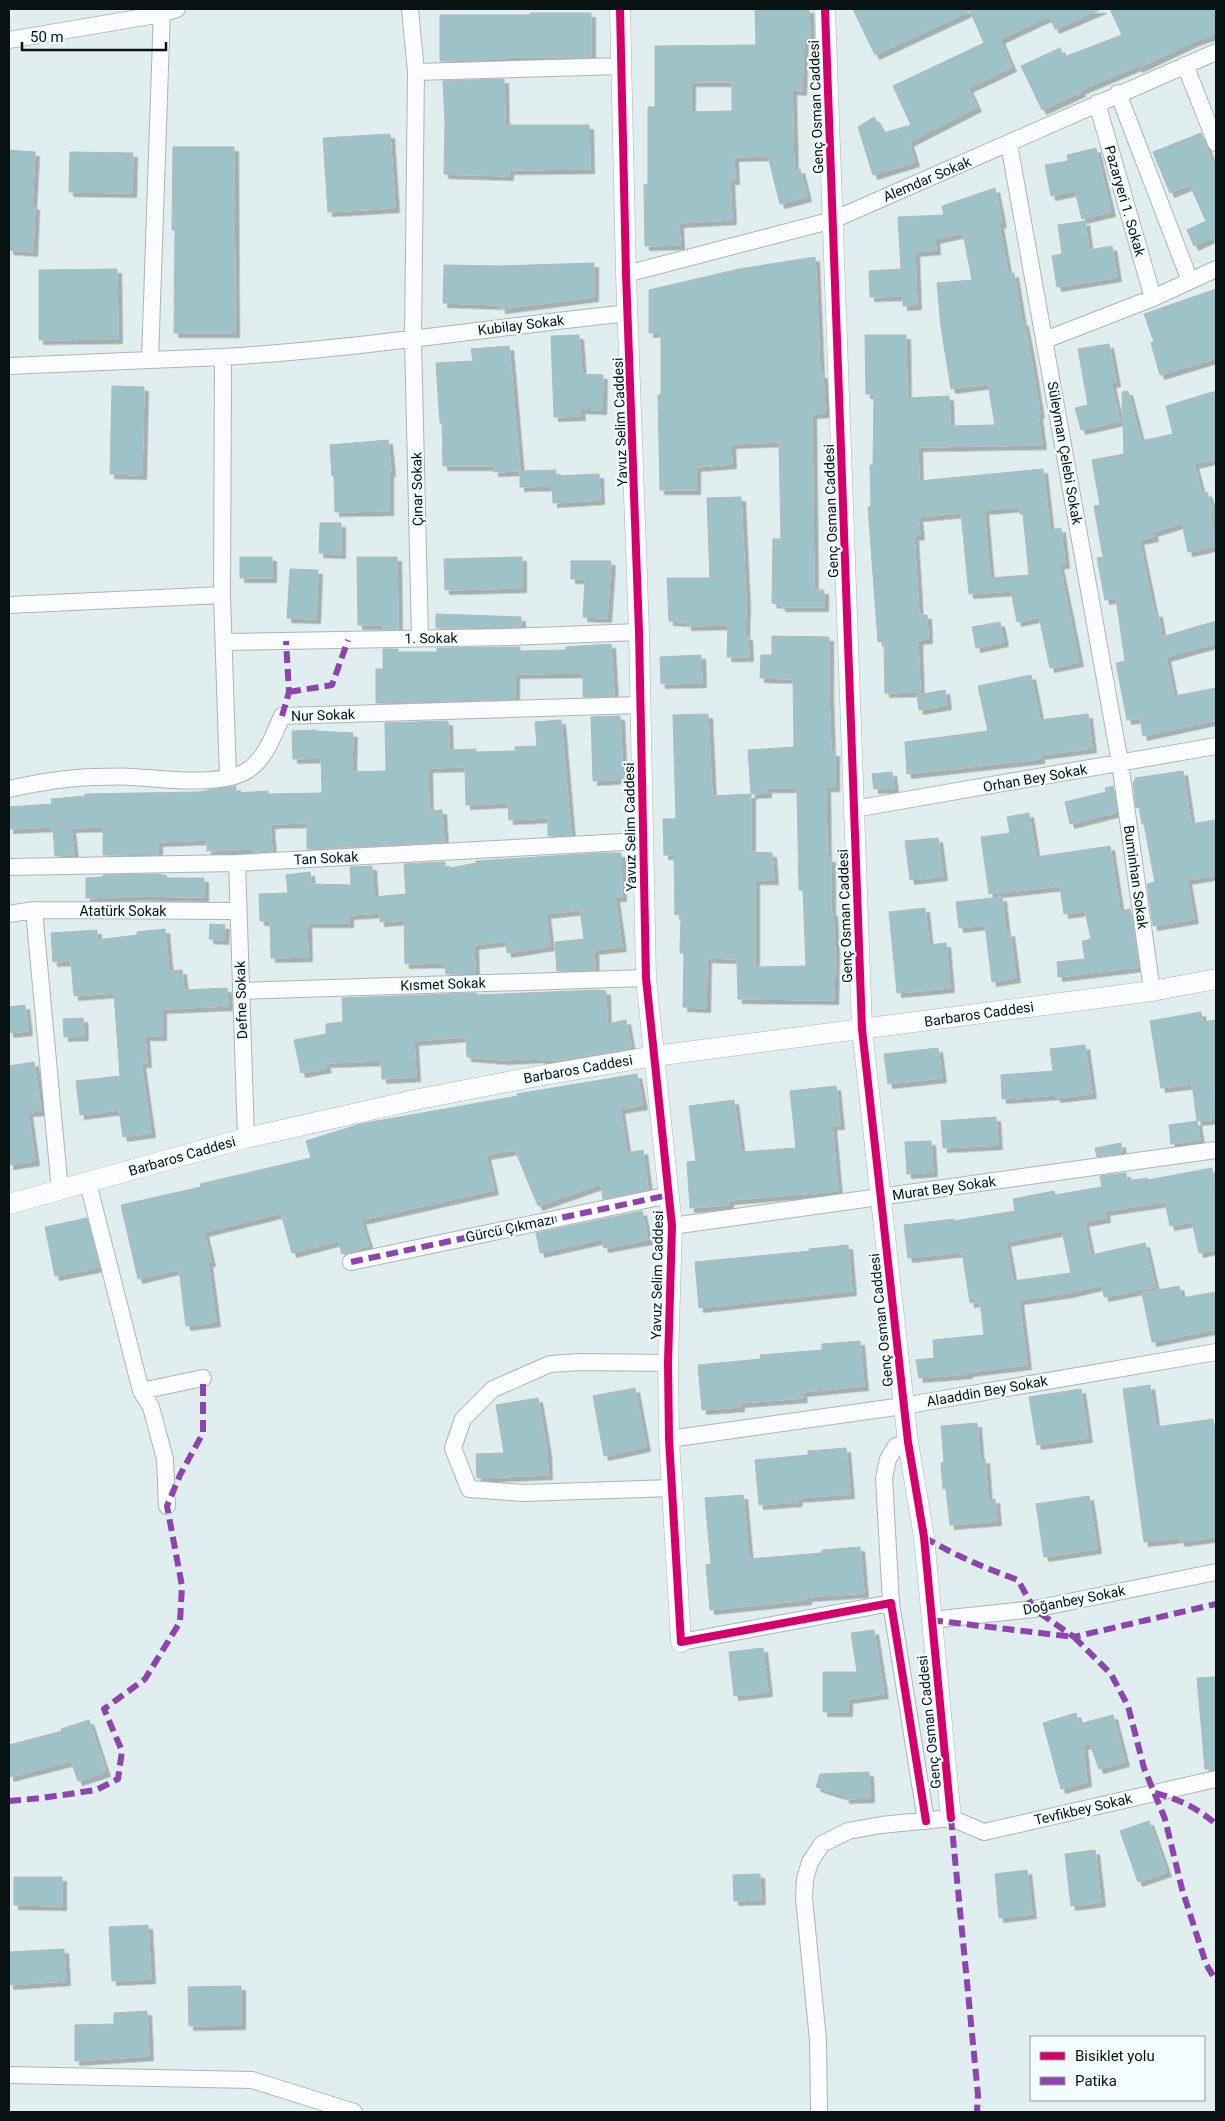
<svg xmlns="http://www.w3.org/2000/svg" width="1225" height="2121" viewBox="0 0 1225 2121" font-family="Roboto,sans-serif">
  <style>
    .building { fill: #9dc3c8; stroke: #afbabc; fill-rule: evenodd; filter: url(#shadow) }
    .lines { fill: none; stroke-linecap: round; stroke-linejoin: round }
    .minor-casing { stroke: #abb5b7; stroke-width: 18 }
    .tertiary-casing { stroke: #abb5b7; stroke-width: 21 }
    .minor { stroke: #fafcfd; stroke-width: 16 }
    .tertiary { stroke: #fafcfd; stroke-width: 20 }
    .quiet { stroke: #8e44ad; stroke-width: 6; stroke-dasharray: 12 6; stroke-linecap: butt }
    .cycleway-casing { stroke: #f2fcfe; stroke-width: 11 }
    .cycleway { stroke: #d6006c; stroke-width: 8 }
    .labels { text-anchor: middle; stroke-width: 4.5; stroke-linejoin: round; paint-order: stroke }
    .street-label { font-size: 14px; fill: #091213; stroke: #f2fcfe }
  </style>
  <defs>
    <filter id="shadow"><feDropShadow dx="4.5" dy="4.5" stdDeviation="0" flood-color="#0004"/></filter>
  </defs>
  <rect width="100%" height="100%" fill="#e0eef0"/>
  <path class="building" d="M755,9H809L810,37H804L802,91L792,90L794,171L800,169L807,197L780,204L768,156L734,157L735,180H730L732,220L679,223L680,245L645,246L644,185L648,184V107H655V46L756,45ZM691,82H732V111L691,112Z
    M853,9H1102L1055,29L1049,16L1000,39L1012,67L968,88L977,107L909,142L915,162L873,175L858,127L874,117L884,133L911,125L893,86L984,43L970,11L875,55Z
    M1110,9H1216V34L1195,41L1138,68L1137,66L1080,90L1081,92L1042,110L1021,66L1060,48L1064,57L1122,35Z
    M530,13H591V57H506V59L440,61V15H530Z
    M504,79L505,125H589L590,169L509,170V176L444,174L445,123L443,81Z
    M1201,133L1216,171V245L1213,237L1194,246L1187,230L1206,221L1190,185L1170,193L1153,152Z
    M390,134L395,208L328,212L323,138Z
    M173,147H234L235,333H174L175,230H172Z
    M1096,148L1111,212L1082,219L1075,191L1051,196L1045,165L1068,161L1067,155Z
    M9,150L35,152L32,205L35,206L33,252L9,250Z
    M70,152L133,153L132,193L69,192Z
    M995,188L1002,223L999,224L1008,274L1014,273L1022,322H1024L1031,359L1040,414H1038L1042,445L918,447L919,481L1043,469L1050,530L1061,528L1065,564H1059L1079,662L1050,668L1039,617L1017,622L1011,591L969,594L961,513L918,517L920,535L914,536L919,615H927L928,639L918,640L920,692L885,693L884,641L878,642L868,507L871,506L870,465H873L874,394H866L865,335H906L907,398L949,396L950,426L995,425L988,384L951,389L941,327L937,283L972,280L963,233L935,239L936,250L915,252L917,305L903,306V296L870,297L869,271L901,269L898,217L944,215L942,206ZM1019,507L1020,514H1023L1029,575L990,578L984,510Z
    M1085,221L1089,250L1112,246L1117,277L1057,287L1052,256L1062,254L1058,225Z
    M815,257L820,374H823L825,413L812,414L814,590H824V607H781V604L772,603L773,539H781L779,442L731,444L732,464L696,467V490H660L658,395H661V332L649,333V290L739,269Z
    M594,263V297L501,309V305L443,303L444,265L500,266Z
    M117,269L118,339L39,340V270Z
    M1216,289V358L1160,375L1151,343L1154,342L1144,314Z
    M579,335L582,374L603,375L602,410L580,409L581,416L554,417L551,336Z
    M1109,344L1116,382L1111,383L1120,421L1081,430L1075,408L1088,405L1078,349Z
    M509,346L520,471L494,472V466H443L442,423H440L436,363L473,361L471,349Z
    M112,386L144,387L142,475L110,474Z
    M1128,391L1141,441L1173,434L1166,406L1216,391V459L1194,464L1202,494L1207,492L1214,512L1210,514L1216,546L1188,552L1182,523L1153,532L1154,537L1139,540L1154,613H1158L1162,637L1216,621V643L1166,657L1174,696L1216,688V720L1143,736L1140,718L1127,720L1116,663L1125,661L1116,598L1105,600L1097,558L1103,557L1094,506L1100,505L1092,460L1124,454L1122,392Z
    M388,440L391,472H389V511L335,512L334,476H332L330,445Z
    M556,470V476L599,474L600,500L553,503L552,486L520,487V471Z
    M741,497L746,603L745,636H748L749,657H727L728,625L687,626V622L669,621L667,578H710L707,498Z
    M320,523H341V554L319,553Z
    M240,557H272V578H240Z
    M357,557H397L398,629H383V625H358Z
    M522,557V588L445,590L444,559Z
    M571,561H611L607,618L583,617L585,579H571Z
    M290,569L318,570L316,619L287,618Z
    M436,614L521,617V627L436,628Z
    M1000,622L1004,642L976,648L972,627Z
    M772,636L829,637V696L831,752H835V787H826L827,858H831V912H833L835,953L834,1000L738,999L737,959L707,958L706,1008L683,1007L684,953H680L681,914L675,915L674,855H664L663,819H676L673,715L708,714L712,796L751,794L748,750L794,747L793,679L760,678L761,655H772ZM767,788H797L799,890H803L806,966L755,967V880H774L772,853L751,852V794L767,793Z
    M611,644L614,696L583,697V673L515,674V699L376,703V669H383V649H398V652H437V648L520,647V651L566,650V647Z
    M701,655L702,683L661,684L660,657Z
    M1031,675L1040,720L1088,714L1092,748L1040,755V759L907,774L905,742L988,731L978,686Z
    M945,690L947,705L919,710L917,695Z
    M620,716L623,779L593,781L591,717Z
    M561,720L571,835L548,836V818L509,820L508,803L466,805L465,767L428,768L429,811L442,810L444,842L307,849V823L270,824L272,851L253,852V849L207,851V840L158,842V854L103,855V827L71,828L74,855L55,856L53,827L9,829V807L52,804L51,799L85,796V794L198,792L236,786V793L268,791V794L322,793L321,758L293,759L292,731L316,730V731L353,733L352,772L386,771L385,723L448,721L449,750L476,749V752L515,751V747L537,746L535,722Z
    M1183,771L1191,824L1216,820V875L1187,880L1194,919L1153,926L1147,884L1155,882L1144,824H1142L1139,807L1136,808L1133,782L1135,781V778Z
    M892,772L894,788L874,789L872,774Z
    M1113,786L1117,812L1070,824L1065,802L1106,792L1105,788Z
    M1029,813L1036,857L1110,846L1120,911L1130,909L1139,967L1058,977L1057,962L1085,959L1082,941L1091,939L1085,911L1064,914L1060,886L989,894L981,837L1010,833L1007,817Z
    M938,838L943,876L910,880L905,841Z
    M600,853H621L622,897H615L622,947L594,950L595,970L557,971L555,942L584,939L580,910L546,914L550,946L507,953L506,941L474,945L475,973L446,974L445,963L405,964L404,920L380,922V913L349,915V923H307L308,957L271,958L270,921H260L259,894L288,893L286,875L310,872L311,884L351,885L350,867L372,866L374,897L406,894L404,864L445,862V869L476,863V861Z
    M158,874L167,876V878H204V897L136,896L86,898V878L103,877V875Z
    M1002,897L1006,933L1010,932L1016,978L992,982L985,925L959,928L956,902Z
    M925,908L929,945L946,943L950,988L897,993L889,912Z
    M210,924L225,925L224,940L209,939Z
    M165,929L169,971L182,970L184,990L227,988L228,1006L162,1009V1036H145L147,1063H141L151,1133L123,1137L119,1110L80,1115L76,1081L120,1076L114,993L74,996L71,961L53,962L51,933L97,930V940L137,935V932Z
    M597,990L606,991L607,1024L626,1020L631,1048L559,1060H540V1058L504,1060L467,1057L466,1037L414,1041L416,1077L382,1079L381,1061L325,1063L327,1068L301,1073L294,1040L326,1034V1024L343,1022L342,998L476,993L477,995Z
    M25,1005L28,1031L9,1033V1007Z
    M1201,1012L1202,1022L1216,1020V1094H1214L1216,1119L1197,1121L1192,1084L1161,1088L1150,1021Z
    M83,1018L84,1036L64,1037L63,1019Z
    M1085,1045L1092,1094L1056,1098V1095L1002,1099L1001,1075L1053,1071L1050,1049Z
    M938,1048L942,1078L888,1084L884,1054Z
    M34,1062L41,1111L28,1112L35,1161L9,1165V1066Z
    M637,1074L643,1105L620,1109L627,1153L643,1150L648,1189L603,1199L601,1184L538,1206L515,1150L486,1155L494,1190L361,1220L369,1246L342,1254L338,1241L292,1253L281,1213L204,1232L211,1262H208L216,1322L186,1326L179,1269L138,1279L121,1205L201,1187L200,1184L311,1158L306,1141L360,1124L518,1096L517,1094Z
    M836,1086L840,1125H832L838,1191L729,1200V1205L690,1208L687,1162L696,1161L689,1106L734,1100L741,1152L796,1148L790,1091Z
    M996,1117L998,1145L943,1148L941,1121Z
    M1197,1121L1200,1140L1171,1144L1169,1125Z
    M931,1141L933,1172L907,1174L905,1142Z
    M1121,1143L1122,1153L1097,1157L1095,1148Z
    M1212,1168L1216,1192V1249L1199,1253L1192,1222L1170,1226L1165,1202L1105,1211L1106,1218L1084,1222L1091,1255L1145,1243L1155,1287L1104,1297L1102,1285L1069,1293L1019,1300L1027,1365L968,1372V1374L919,1378L916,1360L934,1358L933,1340L984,1335L980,1301L970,1303L962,1252L908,1258L904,1225L954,1219V1221L1015,1211L1013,1199L1054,1191L1055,1195L1102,1187L1100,1176L1126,1173L1127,1181L1147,1178L1148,1180ZM1062,1231L1071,1273L1013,1281L1006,1242Z
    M642,1211L648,1240L604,1248L602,1239L540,1253L536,1233Z
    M87,1218L99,1267L55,1276L45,1227Z
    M848,1245L852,1291L699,1308L695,1262L810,1251L809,1249Z
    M1179,1286L1182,1298L1216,1292V1329L1152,1342L1142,1293Z
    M860,1341L864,1386L802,1392L803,1398L740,1403V1407L702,1410L698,1365L761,1359L760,1355L822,1350V1344Z
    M1150,1385L1156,1427L1213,1419L1216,1441V1537L1180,1542V1538L1144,1542L1123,1389Z
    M635,1388L646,1447L604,1456L593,1396Z
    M1081,1389L1088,1438L1037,1445L1029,1397Z
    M538,1398L547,1451L548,1475L477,1478L476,1454L504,1453L496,1405Z
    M977,1423L980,1460L985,1459L988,1500L995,1499L997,1521L950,1525L946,1489H943L941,1463L944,1462L941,1426Z
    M846,1448L850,1494L797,1498L798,1502L759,1505L755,1460L808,1455V1451Z
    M743,1495L749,1559L822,1553V1550L860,1547L864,1593L807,1597V1600L710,1610L706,1565L711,1564L705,1498Z
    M1089,1496L1097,1549L1044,1557L1036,1504Z
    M874,1630L884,1694L848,1699V1712H823V1672H857L851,1633Z
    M763,1648L768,1692L734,1696L729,1652Z
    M1216,1677V1769H1205L1197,1678Z
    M1076,1713L1079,1724L1113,1715L1125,1762L1099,1769L1090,1744L1083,1745L1087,1782L1061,1789L1043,1723Z
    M89,1720L106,1772L78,1781L71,1761L9,1777V1745L62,1731L61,1729Z
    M869,1772L870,1798L845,1799V1796L816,1787L820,1774Z
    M1149,1821L1167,1872L1138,1882L1120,1831Z
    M1095,1850L1101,1902L1071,1906L1065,1854Z
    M1027,1870L1032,1914L999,1918L995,1874Z
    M760,1874L761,1900L734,1901L733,1875Z
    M14,1877H62V1906L14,1905Z
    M148,1925L151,1979L112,1981L109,1927Z
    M64,1949L66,1981L9,1985V1952Z
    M241,1986V2025L189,2026L188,1987Z
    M147,2011L149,2056L75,2061V2025L114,2024V2013Z"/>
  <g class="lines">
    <defs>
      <path id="minor" d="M162,9L150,360L223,357
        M410,9L416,72L413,340L420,638
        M9,40L162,14L177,9
        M1185,65L1216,143
        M416,72L622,66
        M1118,93L1190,281
        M1097,103L1153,298
        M1009,144L1120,763L1152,991
        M626,274L833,220L1216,52
        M1045,340L1153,298L1216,269
        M9,366L150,360
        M222,595L228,777
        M9,605L222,595L223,357C359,349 494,327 629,313
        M224,642L508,637L639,632
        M9,789C36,783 63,778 92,777C106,777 120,776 134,777C163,779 223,787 248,770C266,758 273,736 282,716L640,705
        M854,809L1216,746
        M237,863L246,1138
        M9,867L237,863L643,841
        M34,910L60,1191
        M9,914L34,910L238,911
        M241,991L646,978
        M88,1183L141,1391
        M672,1226L1216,1150
        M351,1262L669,1195
        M668,1363L581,1362L550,1364L493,1389L463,1419L453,1448L469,1489L523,1493L673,1488
        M669,1439L903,1406L1216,1352
        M167,1506L165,1459L151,1407L141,1391L203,1378
        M891,1603L884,1478L888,1459L896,1446L908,1442
        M931,1620L1034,1609L1216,1572
        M681,1642L891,1603L926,1821
        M9,2075L252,2080L354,2112
        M819,2112L818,2040L804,1898L805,1879L810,1862L822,1844L848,1831L881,1825L951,1818L984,1832L1216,1779"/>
      <path id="tertiary" d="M620,9L626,274L639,632L646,978L672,1226L668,1363L669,1439L681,1642
        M825,9L862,1029L908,1442L924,1537L951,1818
        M9,1204L246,1138L419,1099L538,1076L655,1056L1152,991L1216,979"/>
    </defs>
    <use href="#minor" class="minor-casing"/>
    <use href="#tertiary" class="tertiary-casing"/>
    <use href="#minor" class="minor"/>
    <use href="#tertiary" class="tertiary"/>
    <path class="quiet" d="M289,692L332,685L348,640
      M282,716L289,692L286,641
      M351,1262L669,1195
      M924,1537C954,1555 985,1568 1018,1580L1034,1609L1074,1637L1216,1604
      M931,1620L1074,1637L1111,1674L1128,1706L1144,1768L1165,1819L1182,1889L1206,1964L1216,1981
      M1155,1793C1179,1799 1197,1808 1216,1824
      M9,1801L42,1798L96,1790L118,1779L122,1751L104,1709L145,1679L180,1622L182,1586L167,1506L180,1475L203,1433V1378
      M951,1818L978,2095L977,2112"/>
    <defs>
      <path id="cycleway" d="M620,9L626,274L639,632L646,978L672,1226L668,1363L669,1439L681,1642L891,1603L926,1821
        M825,9L862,1029L908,1442L924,1537L951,1818"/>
    </defs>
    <use href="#cycleway" class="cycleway-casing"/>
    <use href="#cycleway" class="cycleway"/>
  </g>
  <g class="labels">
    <g class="street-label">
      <text transform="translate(816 107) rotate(-92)" y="5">Genç Osman Caddesi</text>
      <text transform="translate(927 179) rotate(-23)" y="5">Alemdar Sokak</text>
      <text transform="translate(1125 201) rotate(74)" y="5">Pazaryeri 1. Sokak</text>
      <text transform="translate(521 325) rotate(-7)" y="5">Kubilay Sokak</text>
      <text transform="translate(620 422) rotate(-92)" y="5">Yavuz Selim Caddesi</text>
      <text transform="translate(1065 453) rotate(80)" y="5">Süleyman Çelebi Sokak</text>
      <text transform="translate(417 489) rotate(-91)" y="5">Çınar Sokak</text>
      <text transform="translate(831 511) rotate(-92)" y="5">Genç Osman Caddesi</text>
      <text transform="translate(431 638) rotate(-1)" y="5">1. Sokak</text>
      <text transform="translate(323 715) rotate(-2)" y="5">Nur Sokak</text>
      <text transform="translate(1035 778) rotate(-10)" y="5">Orhan Bey Sokak</text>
      <text transform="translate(630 827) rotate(-91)" y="5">Yavuz Selim Caddesi</text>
      <text transform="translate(326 858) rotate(-3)" y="5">Tan Sokak</text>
      <text transform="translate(1136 877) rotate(82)" y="5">Buminhan Sokak</text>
      <text x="123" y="916">Atatürk Sokak</text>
      <text transform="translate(845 916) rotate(-92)" y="5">Genç Osman Caddesi</text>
      <text transform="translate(443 984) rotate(-2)" y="5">Kısmet Sokak</text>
      <text transform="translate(241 1000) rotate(-92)" y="5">Defne Sokak</text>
      <text transform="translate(979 1014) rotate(-8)" y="5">Barbaros Caddesi</text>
      <text transform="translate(578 1069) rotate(-10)" y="5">Barbaros Caddesi</text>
      <text transform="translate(182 1156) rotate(-16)" y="5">Barbaros Caddesi</text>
      <text transform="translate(944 1188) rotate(-8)" y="5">Murat Bey Sokak</text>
      <text transform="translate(510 1228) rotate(-12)" y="5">Gürcü Çıkmazı</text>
      <text transform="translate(657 1275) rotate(-89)" y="5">Yavuz Selim Caddesi</text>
      <text transform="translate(881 1320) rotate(-96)" y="5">Genç Osman Caddesi</text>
      <text transform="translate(987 1391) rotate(-10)" y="5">Alaaddin Bey Sokak</text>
      <text transform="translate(1074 1600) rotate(-11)" y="5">Doğanbey Sokak</text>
      <text transform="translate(929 1722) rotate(-96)" y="5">Genç Osman Caddesi</text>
      <text transform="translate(1083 1809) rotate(-13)" y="5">Tevfikbey Sokak</text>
    </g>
  </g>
  <rect width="1225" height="2121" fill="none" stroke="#091213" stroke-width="20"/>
  <rect x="1030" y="2036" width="175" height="65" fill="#f2fcfe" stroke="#959ea0"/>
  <rect x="1040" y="2052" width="25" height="8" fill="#d6006c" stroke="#959ea0"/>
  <text x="1075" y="2061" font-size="15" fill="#091213">Bisiklet yolu</text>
  <rect x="1040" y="2077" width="25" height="8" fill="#8e44ad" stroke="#959ea0"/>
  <text x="1075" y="2086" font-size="15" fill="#091213">Patika</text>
  <path d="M22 42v8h144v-8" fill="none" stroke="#091213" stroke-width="2.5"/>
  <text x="30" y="42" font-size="15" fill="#091213" stroke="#f2fcfe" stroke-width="4" paint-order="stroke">50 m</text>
</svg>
